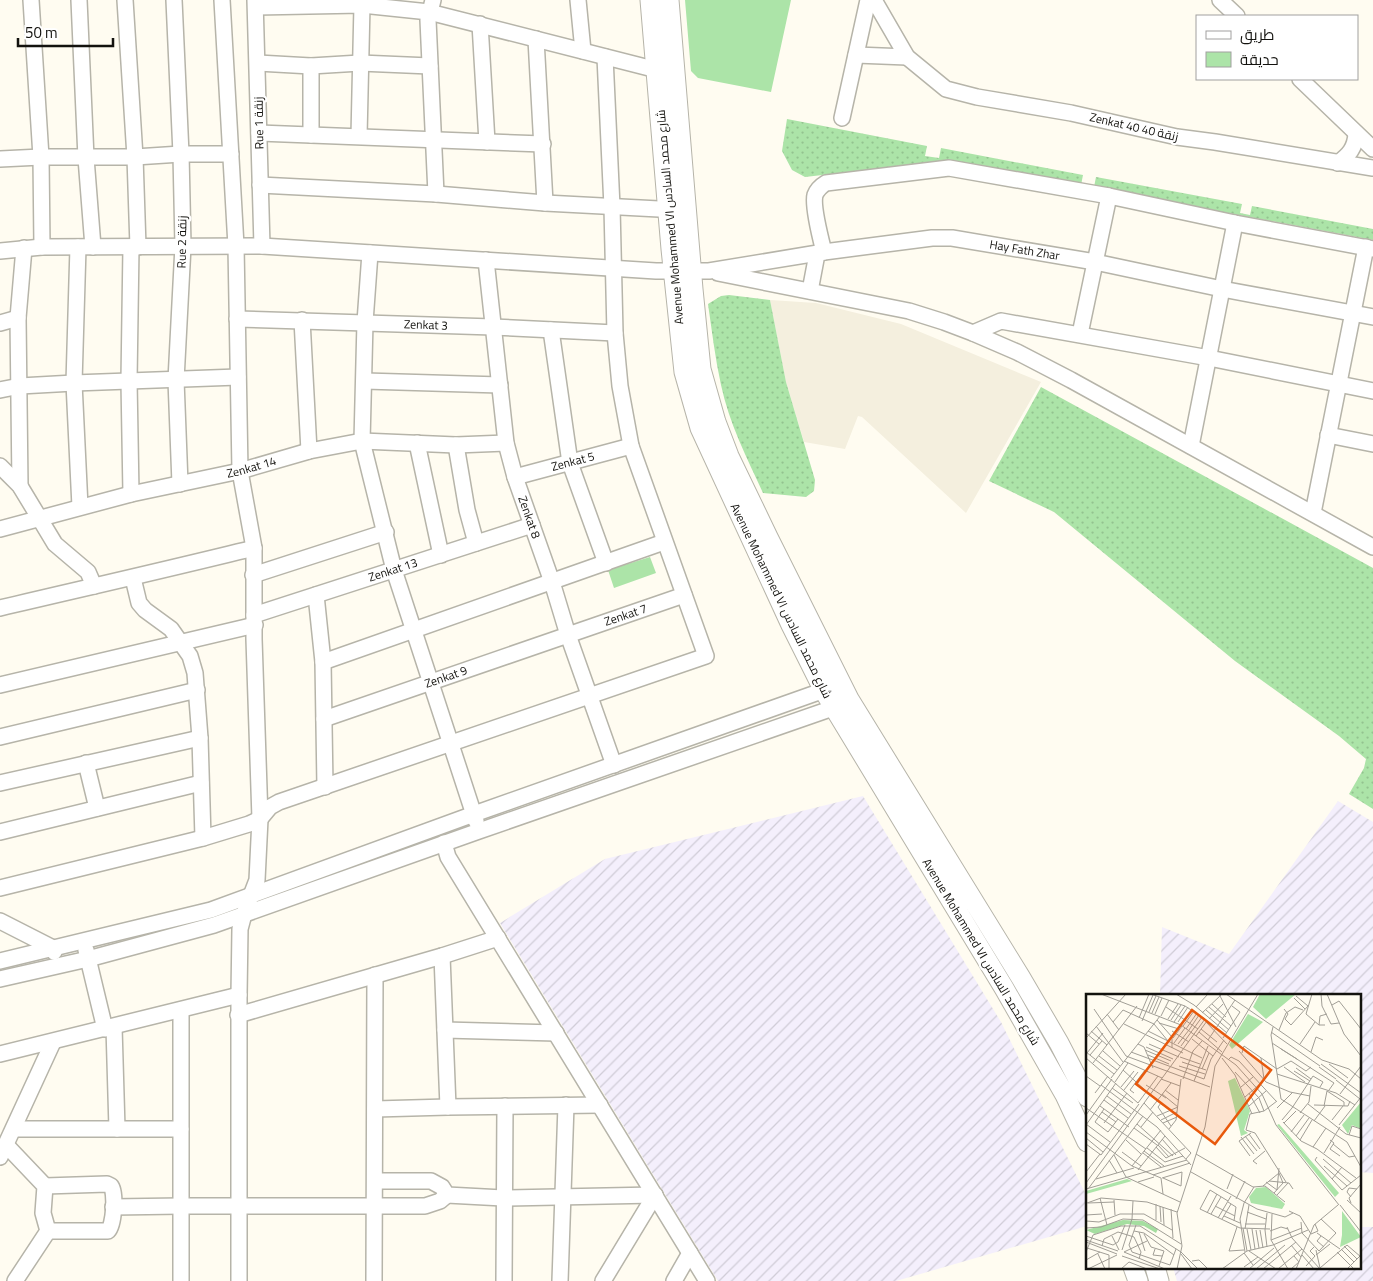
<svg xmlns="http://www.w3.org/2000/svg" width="1373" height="1281" viewBox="0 0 1373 1281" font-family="'Titillium Web',Cairo,sans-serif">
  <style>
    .built { fill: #f4efde }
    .industrial { fill: url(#industrial-furrows) }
    .grass { fill: url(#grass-dots) }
    .park { fill: #ace4a8 }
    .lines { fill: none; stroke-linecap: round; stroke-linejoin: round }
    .minor-casing { stroke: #b6b4a9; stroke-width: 18 }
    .major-casing { stroke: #b6b4a9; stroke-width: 21 }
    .minor { stroke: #fff; stroke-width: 15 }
    .major { stroke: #fff; stroke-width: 19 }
    .labels { text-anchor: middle; stroke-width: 4.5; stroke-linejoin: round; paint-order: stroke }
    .street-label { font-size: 12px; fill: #13120e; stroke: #fff }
    .inset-road { fill: none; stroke: #a19e96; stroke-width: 1 }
    .view { fill: #e8590c; fill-opacity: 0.15; stroke: #e8590c; stroke-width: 2.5 }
    .inset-edge { fill: none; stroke: #13120e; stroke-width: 2.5 }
  </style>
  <defs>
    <pattern id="industrial-furrows" width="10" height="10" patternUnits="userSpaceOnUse" patternTransform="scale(1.25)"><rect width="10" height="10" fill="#f4effc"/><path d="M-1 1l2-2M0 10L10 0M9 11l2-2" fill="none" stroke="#d0ccd7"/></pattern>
    <pattern id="grass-dots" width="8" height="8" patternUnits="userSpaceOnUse" patternTransform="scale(1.25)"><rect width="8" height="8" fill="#ace4a8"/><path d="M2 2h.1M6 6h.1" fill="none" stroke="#93c38f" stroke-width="1.8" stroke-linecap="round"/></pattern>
  </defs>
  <rect width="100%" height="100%" fill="#fffcf1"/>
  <path class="built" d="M770,300L816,303L901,324L1041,382L966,513L862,417L858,416L845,449L804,442L786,382Z"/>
  <path class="industrial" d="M863,796L1001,1022L1087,1197V1226L896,1281H718L500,923L605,859Z
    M1338,801L1373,822V1173L1359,1172V995H1160L1162,927L1229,954Z
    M1359,1227H1373V1281H1177L1173,1267H1359Z"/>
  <path class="grass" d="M787,119L927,146L925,156L939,158L941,148L1083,175L1081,185L1094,187L1096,177L1242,204L1240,213L1250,215L1252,206L1373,229V240L954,162L944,161L805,177L792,170L782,151Z
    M729,295L770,300L786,382L815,480L814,491L806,497L763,493C747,458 729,423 721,385C715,358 712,331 708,304L721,296Z
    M1041,387L1373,568V809L1349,794L1364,768L1366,759L1339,736L1235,661L1054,512L989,481Z"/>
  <path class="park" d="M685,0H791L771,92L698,78L691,71Z
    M650,557L656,573L614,588L608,570Z"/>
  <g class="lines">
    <defs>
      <g id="minor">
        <path d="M31,0L41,157L42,247"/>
        <path d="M79,0L86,158L93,247"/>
        <path d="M125,0L135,157L138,247"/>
        <path d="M174,0L181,154L183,246L176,380L180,484"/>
        <path d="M222,0L236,246L240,471L254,548V639L260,819L257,880L244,914L240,929L239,995V1281"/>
        <path d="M255,0L262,246"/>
        <path d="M433,0L428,20L436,194"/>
        <path d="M578,0L583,51"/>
        <path d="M874,0L907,57L946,89L977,97L1071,113L1177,137L1215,142L1373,168"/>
        <path d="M1220,0L1237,16"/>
        <path d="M256,7L362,5L429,12L665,72"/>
        <path d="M480,24L487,142"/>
        <path d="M536,39L545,203"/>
        <path d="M856,55L907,57"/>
        <path d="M258,63L311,66L360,63L430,66"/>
        <path d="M1300,79L1373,149"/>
        <path d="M842,118L868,0"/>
        <path d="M259,133L543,144"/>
        <path d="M311,135V66"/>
        <path d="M359,136L362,5"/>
        <path d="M0,159L41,157H135L181,154H231"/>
        <path d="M1338,163C1349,155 1355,148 1356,134"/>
        <path d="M260,185L436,194L545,203L678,210"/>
        <path d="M78,247L74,383L80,507"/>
        <path d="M131,247L129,381L131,494"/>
        <path id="s1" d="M0,251L42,247L262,246L656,271H709L824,252L932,238H952L1095,262L1222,289L1373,317"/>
        <path d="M824,252C821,240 812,206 815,195C817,190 821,186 826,183L949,168L1109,196L1235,223L1373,249"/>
        <path d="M370,253L365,322L362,441L394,570L476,821"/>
        <path id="s2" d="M486,260L506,443L515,477L552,582L568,635L614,765"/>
        <path d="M718,273L909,311L944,322L973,333L1017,352L1071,380L1373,547"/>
        <path d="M810,291L817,254"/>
        <path id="s3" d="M237,319L493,327L615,333"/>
        <path d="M302,320L309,451"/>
        <path d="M0,323L18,318"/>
        <path d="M551,330L570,463L606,563"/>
        <path d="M973,333L1001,321L1209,358L1373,391"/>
        <path d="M1080,334L1109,196"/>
        <path d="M365,381L500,385"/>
        <path d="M0,390L20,386L74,383L238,377"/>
        <path d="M1328,435L1373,444"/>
        <path d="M417,443L441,555"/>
        <path d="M456,445L467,510L476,543"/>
        <path d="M1191,446L1235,223"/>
        <path d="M0,466L20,486L55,544L88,572L94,586"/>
        <path id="s4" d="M515,477L631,446"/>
        <path d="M20,486L18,318L24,248"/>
        <path d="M1313,513L1366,247"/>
        <path id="s5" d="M0,529L131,494L240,471L309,451L362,441L456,445L506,443"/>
        <path d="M253,575L386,532"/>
        <path d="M133,578L139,603L145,610L171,629L190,656L195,673L200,738L203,838"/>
        <path d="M316,595L323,662L325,787"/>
        <path d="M0,608C85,588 169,569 254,548"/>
        <path id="s6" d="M254,615L532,525"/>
        <path d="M323,662L664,542"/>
        <path d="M0,685L255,625"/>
        <path id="s7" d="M324,719L684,595"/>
        <path d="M0,737L197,690"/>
        <path d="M86,763L97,808"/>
        <path d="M0,783L200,738"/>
        <path d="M0,832L201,783"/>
        <path d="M444,843L448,857L707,1281"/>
        <path d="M0,888L203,838L249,824L260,819L270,807L279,802L706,656L631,446L620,386L615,333L612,207L605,57"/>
        <path d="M0,921L53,948L54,952"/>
        <path d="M86,950L105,1029"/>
        <path d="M442,956L448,1107"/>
        <path d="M0,961L211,910L474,814L833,687"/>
        <path d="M0,979L88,959L214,925L479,831L833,708L843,702"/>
        <path d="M181,1010V1281"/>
        <path d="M238,1015L442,956L498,938"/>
        <path d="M114,1027L117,1129"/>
        <path d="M445,1030L556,1033"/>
        <path d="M0,1054L239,995"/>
        <path d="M375,1109L448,1107L600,1105"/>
        <path d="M14,1129H181"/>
        <path d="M6,1145L45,1186L43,1213L48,1231L15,1281"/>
        <path d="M0,1157L53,1042"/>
        <path d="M375,1181H431L442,1187L447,1195L503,1198L655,1195"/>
        <path d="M45,1186L107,1184L111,1186C116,1193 114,1225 108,1231H48"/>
        <path d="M113,1207L181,1206H425L440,1201L447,1195"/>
        <path d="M374,1281L375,975"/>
        <path d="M504,1281L505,1106"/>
        <path d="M560,1281L566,1105"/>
        <path d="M603,1281L655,1195"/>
        <path d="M674,1281L690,1253"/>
      </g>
      <path id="major" d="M650,0L671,249L684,372L700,428L791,625L824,691L1004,988L1065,1095L1087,1142
        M669,0L693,289L701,369L716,422L729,456L768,537L849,699L1021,978L1059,1043L1087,1097
        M1133,1267L1138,1281
        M1155,1267L1159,1281"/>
    </defs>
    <use href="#minor" class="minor-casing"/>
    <use href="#major" class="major-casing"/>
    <use href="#minor" class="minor"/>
    <use href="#major" class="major"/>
  </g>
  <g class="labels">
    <g class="street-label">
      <text transform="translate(259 123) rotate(-91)" y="4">Rue 1 زنقة</text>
      <text transform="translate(1134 127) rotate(13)" y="4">Zenkat 40 زنقة 40</text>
      <text transform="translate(670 217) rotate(-95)" y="4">Avenue Mohammed VI شارع محمد السادس</text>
      <text transform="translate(182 242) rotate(-89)" y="4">Rue 2 زنقة</text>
      <text dy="4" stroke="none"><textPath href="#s1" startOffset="1029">Hay Fath Zhar</textPath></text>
      <text dy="4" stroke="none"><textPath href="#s3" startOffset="189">Zenkat 3</textPath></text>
      <text dy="4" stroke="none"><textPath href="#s4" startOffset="60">Zenkat 5</textPath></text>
      <text dy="4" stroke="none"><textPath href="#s5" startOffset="259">Zenkat 14</textPath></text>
      <text dy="4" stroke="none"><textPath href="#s2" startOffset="262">Zenkat 8</textPath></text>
      <text dy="4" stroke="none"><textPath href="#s6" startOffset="146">Zenkat 13</textPath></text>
      <text transform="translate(781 601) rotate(64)" y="4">Avenue Mohammed VI شارع محمد السادس</text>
      <text dy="4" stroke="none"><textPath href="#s7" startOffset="319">Zenkat 7</textPath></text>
      <text dy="4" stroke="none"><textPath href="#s7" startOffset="129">Zenkat 9</textPath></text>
      <text transform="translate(981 952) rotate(59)" y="4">Avenue Mohammed VI شارع محمد السادس</text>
    </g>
  </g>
  <g transform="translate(1086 994)">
    <rect width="275" height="275" fill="#fffcf1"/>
    <path d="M149,84L164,117L158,136L162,139L155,142L142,87ZM275,108V135L266,131L262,140L256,131ZM193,130L253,199L249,203L191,131ZM41,185L46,187L0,200V197ZM256,217L275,243L254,253L256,241Z" fill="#ace4a8"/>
    <path d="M37,226L57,227L72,235L70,239L58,232L41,230L9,240L0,236Z" fill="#a5dea0"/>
    <path d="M180,193L199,210L196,215L165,209L163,203L170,194Z" fill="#ace4a8"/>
    <path d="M174,0H210L180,25L167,13ZM162,20L177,28L146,55L143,51Z" fill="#ace4a8"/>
    <path class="inset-road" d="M15,0L95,31L150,71L176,100L190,131L253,211M65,0L99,12L119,25M90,0L108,11L141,39M133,0L150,33M140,0L236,66L263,75L275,85M226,0L220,20L233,31M235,0L236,12L245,30L253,29M241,0L258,40L275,62M210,2L222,12M208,4L219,15M126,10L140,23M246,11L253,7L275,35M80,13L112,35M110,13L122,0M123,13L145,32M8,15L40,62L124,93M198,15L202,20L199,25L205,31L222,12M120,16L143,36M63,18L70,2M66,19L73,3M116,19L135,1M21,20L33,36M69,20L76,4M74,22L71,26L86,43V54M75,22L83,6M53,24L63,0M82,25L92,10M123,25L137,10M85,26L95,11M56,27L67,1M27,28L37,16L68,30L82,47M88,28L99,12M92,28L102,13M120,28L141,50M73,29L93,35M38,30L97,59M239,31H233L234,22L241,20M10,32L37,68M97,32L108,17M187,33L185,41L195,105L261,148L275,173M100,35L111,19M115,35L131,48M103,36L113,21M193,36L200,19L209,13L217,16M5,37L21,51M62,37L116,64M86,37L103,48M113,38L136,58M185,38L234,72M0,39L13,50M110,42L121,27M0,44L40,0M87,44L96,32M137,44L154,18L146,12M106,45L127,62M122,46L149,6M88,49L99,34M186,49L248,89L243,96M52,50L58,53L67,74M63,50L93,63M92,50L103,36M214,50L229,28M95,52L116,23M60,53L87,65M195,55L211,65M59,56L85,67M17,57L34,72M153,57L180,88L204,98L224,102M0,58L28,80M45,58L118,85L125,65L138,46M225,58L230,43L237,46M1,59L17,39M156,59L158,52L191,75L205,67L220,77L225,73M4,61L16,47M62,61L83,70M13,62L31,76M94,63L114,70M0,64L52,109M136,64L149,81L166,120M175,64L178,85M142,66L145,63L153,67L190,107M38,67L76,84M96,68L120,76M7,69L51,12M235,70L275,99M243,70L262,84M93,72L119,80M198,73L219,88M233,73L250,85M210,74L225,85M116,75L123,59M37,76L61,98M208,77L224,87M149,78L173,104L178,117M191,80L250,99L269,111M0,82L14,92M25,84L71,26M75,85L94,92M97,85L107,57L116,47M250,86L274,105M108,87L122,52M29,88L42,69M15,91L71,133L105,171M60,91L80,104M35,93L48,77M155,93L167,83M26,94L47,109M38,96L52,78M79,96L92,106M241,97L258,108V112M9,99L22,82M48,99L44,96L59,76M163,99L174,119M76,100L92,113M254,100L275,72M21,102L45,120M159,103L174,90M18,106L42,124M71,107L84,116M191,107L178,117L164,120L160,136L169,139L200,188M52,109L72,82M58,109L105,159L100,165M75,109L72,113L85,132M222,110L260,140L275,144M228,111L262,112L264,107M14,112L43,133M163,112L180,97M238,112L241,97M0,114L60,155M191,114L206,99M206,114L227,82L237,88L234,93M18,115L9,128L22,138L32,125M64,116L85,89M16,118L30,128M214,119L223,108L225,92M0,121L26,85M71,122L92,113M75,126L91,118M196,126L206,114M246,126L257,112M228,127L239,112M197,128L215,147L231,155L270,184M18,129L41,99M77,129L91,123M198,129L210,117M0,130L24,148M51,130L87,162M0,131L30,89M253,131L275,103M55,133L67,118M48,134L71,151M83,135L90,126L95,85M0,138L46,172L75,184M205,138L218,121M163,140L174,155M263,141L266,132L275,135M159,142L171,157M210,142L223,124M155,143L168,160M0,144L17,158M76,145L90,161M40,146L55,160M214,146L226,126M244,146L248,149L244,155L254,162M0,150L15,161L53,110M247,150L263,163L269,162M72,151L83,163M70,153L80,164L99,154M227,153L240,134M61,154L79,168L97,162M58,157L78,172M36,158L55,172M57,159L75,173M238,159L254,133M110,160L167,193L179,192L199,208M28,161L40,183L94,208M164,162L153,147L165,139M231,163L229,166L256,196L275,181M237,165L265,189M23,166L31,179M171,170L167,167L179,157M46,172L75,136M238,172L261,192M52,176L79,142M0,178L14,160M105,178L171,215L199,223L207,219M67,181L104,169M75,184L77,200M76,184L96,178L95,192M77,184L95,192M10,185L48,174M246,185L256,173M183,187L203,189L207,195M52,188L68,183M180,188L191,196L193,174M0,189L119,25M177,192L193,179L197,189L188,199M0,195L101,166M2,195L57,122M141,195L147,180M191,201L202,189M265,203L261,198L263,194L271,195M14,204L21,231M150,205L159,187M28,206L29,221M261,206L275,219M142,207L124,196L114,215L154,234L184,235M142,208L150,213L148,227M1,209L15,204L61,208L91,218M2,209L28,208M265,209L263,204L275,190M70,210V226M254,211L275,238M74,212L75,228M129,212L149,222M77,213L78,231M85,215L87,244M203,217L214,222L225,240L232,237L229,230M161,218L180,225M121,219L131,200M125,220L135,203M186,220L185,246L202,275M0,221L16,220M138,222L154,229M132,224L145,202M136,225L145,210M0,227L13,228L34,220H58L86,236M215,228L216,239L233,257L250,239L235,225M159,230H179M50,231L43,251L46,258L84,271L90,255M151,233L143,257L158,256M201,233L206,244L234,275M0,234L15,233L37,225L57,226L95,250M157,234L161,257M159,235L163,211M161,235L165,256M166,235L169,255M170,236L173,254M174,236L177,254M48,237L58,239L88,261M184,237L195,233L202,235M53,238L59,257M231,239L254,255M58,240L65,253L78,257M0,242L27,251L32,248L39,231M26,242L33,256M235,242L231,247L238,253M0,246L32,257M185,246L216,234M0,248L31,260M205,251L215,263M16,252L18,245L32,238L48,243L55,258L53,265M258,252L271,265M181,253L179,236L181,219M1,254L23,261V275M69,255L67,261L76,262M255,255L268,268M36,256L46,225L47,207M230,256L234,274M163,257L190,275M0,258L7,241L35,232H54L95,258L112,275M38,258L79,275M38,258L61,247M159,258L154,225L158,209L168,193M251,258L268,275M158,259L167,271M12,260L19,275M95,260L106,275M216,261L228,275M230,261L244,250M36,262L74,275M0,266L14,258M106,267L113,266L122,275M73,272L78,257M220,272L229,262L224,257L228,253M158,273L172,263M234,274L261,251L275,263M2,275L31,261M35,275L43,268L61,275M91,275L96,252L91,219L119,133L129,72L172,0M136,275L161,257L187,251L222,236M163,275L188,254M170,275L199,251M177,275L210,248M192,275L216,255M205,275L213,268L208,262M210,275L228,231L252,211M261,275L274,262"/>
    <path class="view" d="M106,16L185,76L129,150L50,90Z"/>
    <rect width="275" height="275" class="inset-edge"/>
  </g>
  <rect x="1196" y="15" width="162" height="65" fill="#ffffff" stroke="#a1a09f"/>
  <rect x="1206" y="31" width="25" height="8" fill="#ffffff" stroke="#a1a09f"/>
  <text x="1240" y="40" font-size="15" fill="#13120e">طريق</text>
  <rect x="1206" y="52" width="25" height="15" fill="#ace4a8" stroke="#a1a09f"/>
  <text x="1240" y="65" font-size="15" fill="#13120e">حديقة</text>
  <path d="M18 38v8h95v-8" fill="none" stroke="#13120e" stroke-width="2.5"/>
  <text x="25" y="38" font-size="15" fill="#13120e" stroke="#ffffff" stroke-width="4" paint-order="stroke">50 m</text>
</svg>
